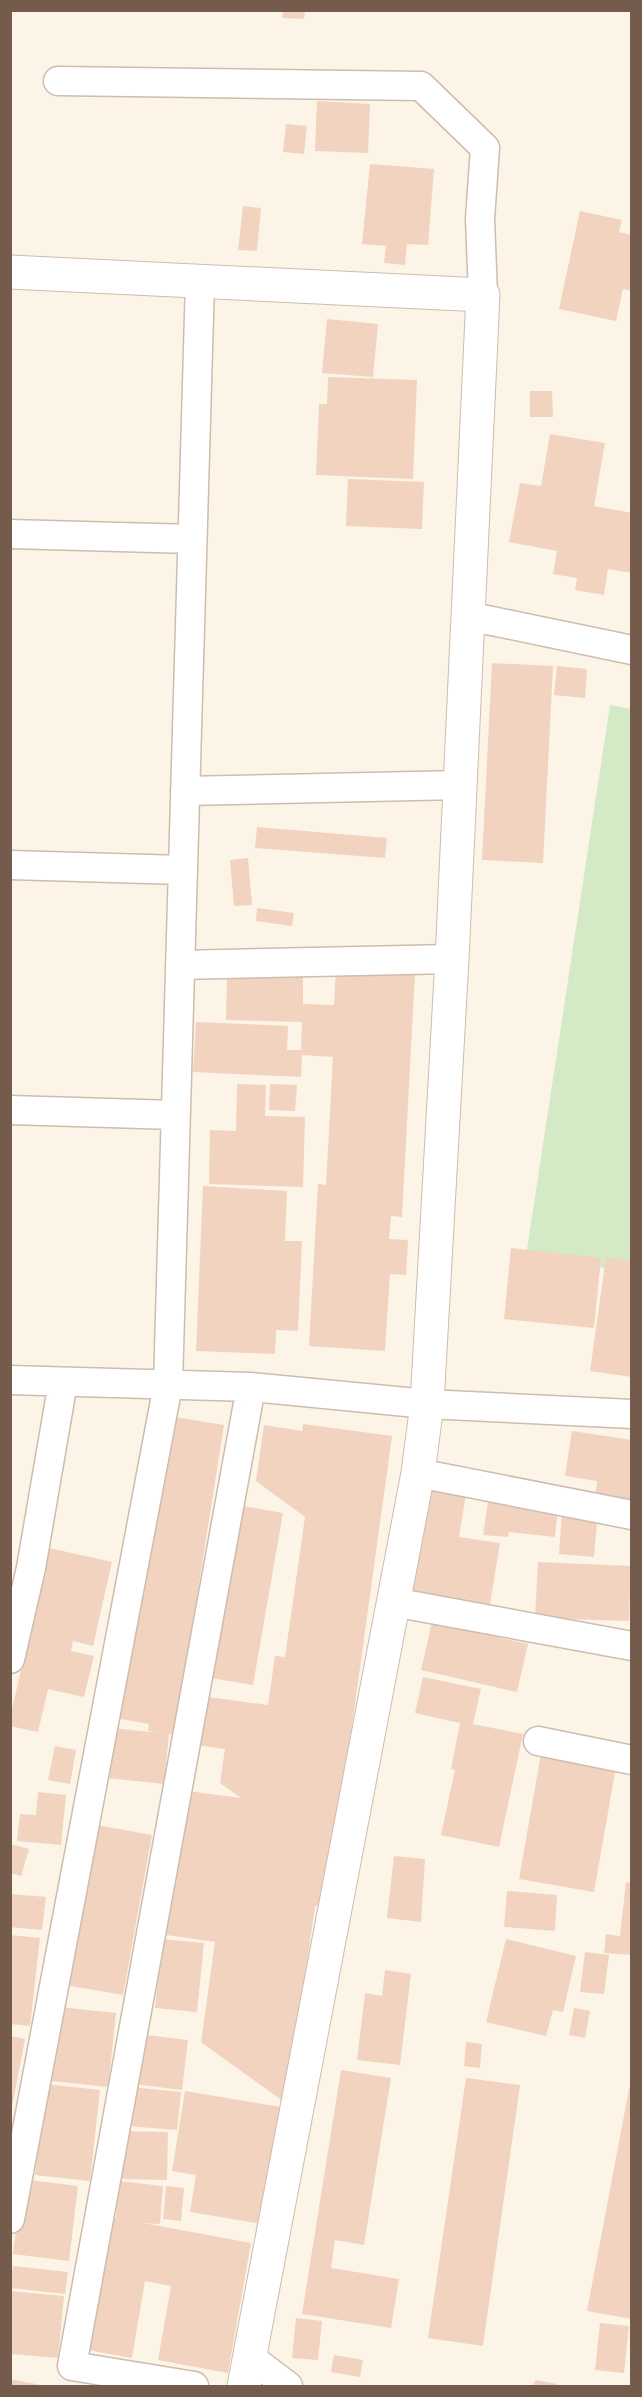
<svg xmlns="http://www.w3.org/2000/svg" width="642" height="2397" viewBox="0 0 642 2397" font-family="'DejaVu Sans',sans-serif">
  <style>
    .pitch { fill: #d4e9c6 }
    .building { fill: #f1d3c0 }
    .lines { fill: none; stroke-linecap: round; stroke-linejoin: round }
    .minor-casing { stroke: #cebcae; stroke-width: 31 }
    .tertiary-casing { stroke: #cebcae; stroke-width: 35 }
    .minor { stroke: #fff; stroke-width: 28 }
    .tertiary { stroke: #fff; stroke-width: 33 }
  </style>
  <rect width="100%" height="100%" fill="#fcf4e7"/>
  <path class="pitch" d="M610,705L631,709V1272L526,1256Z"/>
  <path class="building" d="M283,10H305L304,19L282,18Z
    M317,101L370,104L368,153L315,151Z
    M286,124L307,126L304,154L283,152Z
    M370,164L434,169L428,245L407,244L405,265L384,263L386,246L362,244Z
    M243,206L261,208L257,251L238,250Z
    M580,211L622,220L619,232L632,235V291L623,289L616,321L559,309Z
    M327,319L378,324L373,377L322,373Z
    M328,377L417,380L413,479L316,475L319,404H327Z
    M530,391H552L553,417H530Z
    M550,434L605,443L594,506L632,513V573L608,569L604,595L575,590L577,578L553,574L557,551L509,542L520,483L541,486Z
    M348,479L424,482L422,529L346,526Z
    M492,663L553,666L543,863L482,860Z
    M557,666L587,669L585,698L554,695Z
    M257,827L387,838L385,858L255,848Z
    M248,858L252,905L234,906L230,860Z
    M257,908L294,913L292,926L256,921Z
    M336,969L415,973L402,1217L391,1216L389,1239L408,1240L406,1275L390,1274L385,1351L309,1346L318,1184L326,1185L333,1057L302,1055L301,1077L193,1072L196,1022L288,1026L287,1050H301L302,1022L226,1020L227,975L303,977V1012V1004L334,1005Z
    M237,1084L266,1085L265,1116L305,1117L303,1187L209,1184L210,1130L236,1131Z
    M270,1084L297,1085L295,1111L269,1110Z
    M203,1186L287,1191L285,1241H302L298,1331L276,1330L275,1354L196,1351Z
    M511,1248L601,1258L594,1328L504,1319Z
    M606,1257L632,1261V1377L590,1371Z
    M157,1414L224,1425L175,1735L169,1734L164,1784L107,1778L113,1728L160,1733L148,1731L149,1724L109,1717Z
    M303,1424L392,1436L327,1907L315,1906L287,2104L201,2042L215,1942L159,1934L179,1790L241,1798L220,1783L225,1749L187,1744L194,1695L268,1705L275,1656L285,1657L305,1517L256,1481L264,1425L302,1431Z
    M572,1431L632,1440V1504L595,1498L597,1481L565,1476Z
    M416,1480L467,1488L459,1537L500,1543L490,1604L398,1589Z
    M488,1501L558,1509L555,1537L509,1532L508,1537L483,1535Z
    M232,1504L283,1513L253,1685L205,1677Z
    M562,1510L598,1513L594,1557L559,1554Z
    M49,1548L112,1562L93,1646L73,1641L71,1651L94,1656L84,1697L48,1689L38,1732L10,1726V1718Z
    M538,1562L631,1566L629,1621L535,1618Z
    M432,1622L528,1644L517,1692L421,1670Z
    M423,1677L481,1689L473,1724L523,1734L499,1847L441,1835L455,1770L451,1769L460,1723L415,1713Z
    M55,1746L76,1750L70,1784L48,1780Z
    M542,1748L617,1761L594,1892L519,1879Z
    M38,1792L66,1795L61,1845L17,1841L20,1814L36,1815Z
    M91,1824L152,1835L123,1995L65,1985L50,1934L56,1896L77,1900Z
    M10,1844L29,1849L21,1876L10,1873Z
    M394,1856L425,1859L421,1922L387,1918Z
    M626,1882L632,1883V1955L604,1953L606,1934L620,1936Z
    M507,1891L557,1895L555,1931L504,1927Z
    M10,1894L46,1897L42,1930L10,1927Z
    M10,1935L40,1938L30,2026L10,2024Z
    M162,1939L204,1943L197,2012L155,2008Z
    M506,1939L576,1956L563,2012L553,2010L546,2036L486,2022Z
    M585,1952L609,1955L604,1994L580,1992Z
    M385,1970L411,1974L400,2065L357,2060L365,1993L382,1996Z
    M59,2007L116,2013L108,2087L51,2081Z
    M574,2008L590,2011L585,2038L569,2035Z
    M138,2034L188,2040L182,2090L133,2084Z
    M10,2036L25,2039L12,2107H10Z
    M466,2042L482,2044L480,2068L464,2066Z
    M341,2070L391,2078L364,2245L335,2240L331,2268L399,2279L391,2328L302,2314Z
    M466,2078L520,2085L483,2346L428,2338Z
    M45,2084L100,2090L90,2181L35,2175Z
    M630,2084H632V2319L587,2311Z
    M131,2087L181,2092L177,2130L127,2126Z
    M185,2091L281,2107L262,2224L190,2212L196,2175L172,2171Z
    M120,2131L168,2132L167,2180L119,2179Z
    M22,2179L78,2186L69,2261L13,2254Z
    M119,2181L163,2186L160,2224L143,2223L251,2243L228,2373L158,2360L171,2286L145,2281L132,2358L76,2348L100,2215L116,2218Z
    M166,2186L184,2188L181,2221L163,2219Z
    M13,2266L68,2272L65,2294L10,2288Z
    M10,2291L64,2296L58,2358L10,2354Z
    M296,2318L322,2321L318,2360L292,2358Z
    M600,2323L629,2326L624,2373L595,2370Z
    M334,2355L363,2360L360,2377L331,2372Z
    M10,2379L41,2385V2386H10Z
    M536,2380L557,2384V2386H532Z"/>
  <g class="lines">
    <defs>
      <path id="minor" d="M58,81L421,86L485,148L480,219L483,295
        M10,534L192,539
        M468,616L632,650
        M185,791L461,785
        M10,865L183,870
        M180,965L452,959
        M10,1110L175,1115
        M10,1380L251,1387L427,1404L632,1414
        M418,1473L632,1515
        M393,1602L632,1646
        M10,1659L31,1568L63,1382
        M538,1741L632,1760
        M10,2219L168,1385L200,281
        M251,2358L288,2386
        M194,2386L72,2366L251,1387"/>
      <path id="tertiary" d="M10,272L483,295L452,959L427,1404L418,1473L244,2386"/>
    </defs>
    <use href="#minor" class="minor-casing"/>
    <use href="#tertiary" class="tertiary-casing"/>
    <use href="#minor" class="minor"/>
    <use href="#tertiary" class="tertiary"/>
  </g>
  <rect width="642" height="2397" fill="none" stroke="#755b4c" stroke-width="24"/>
</svg>
